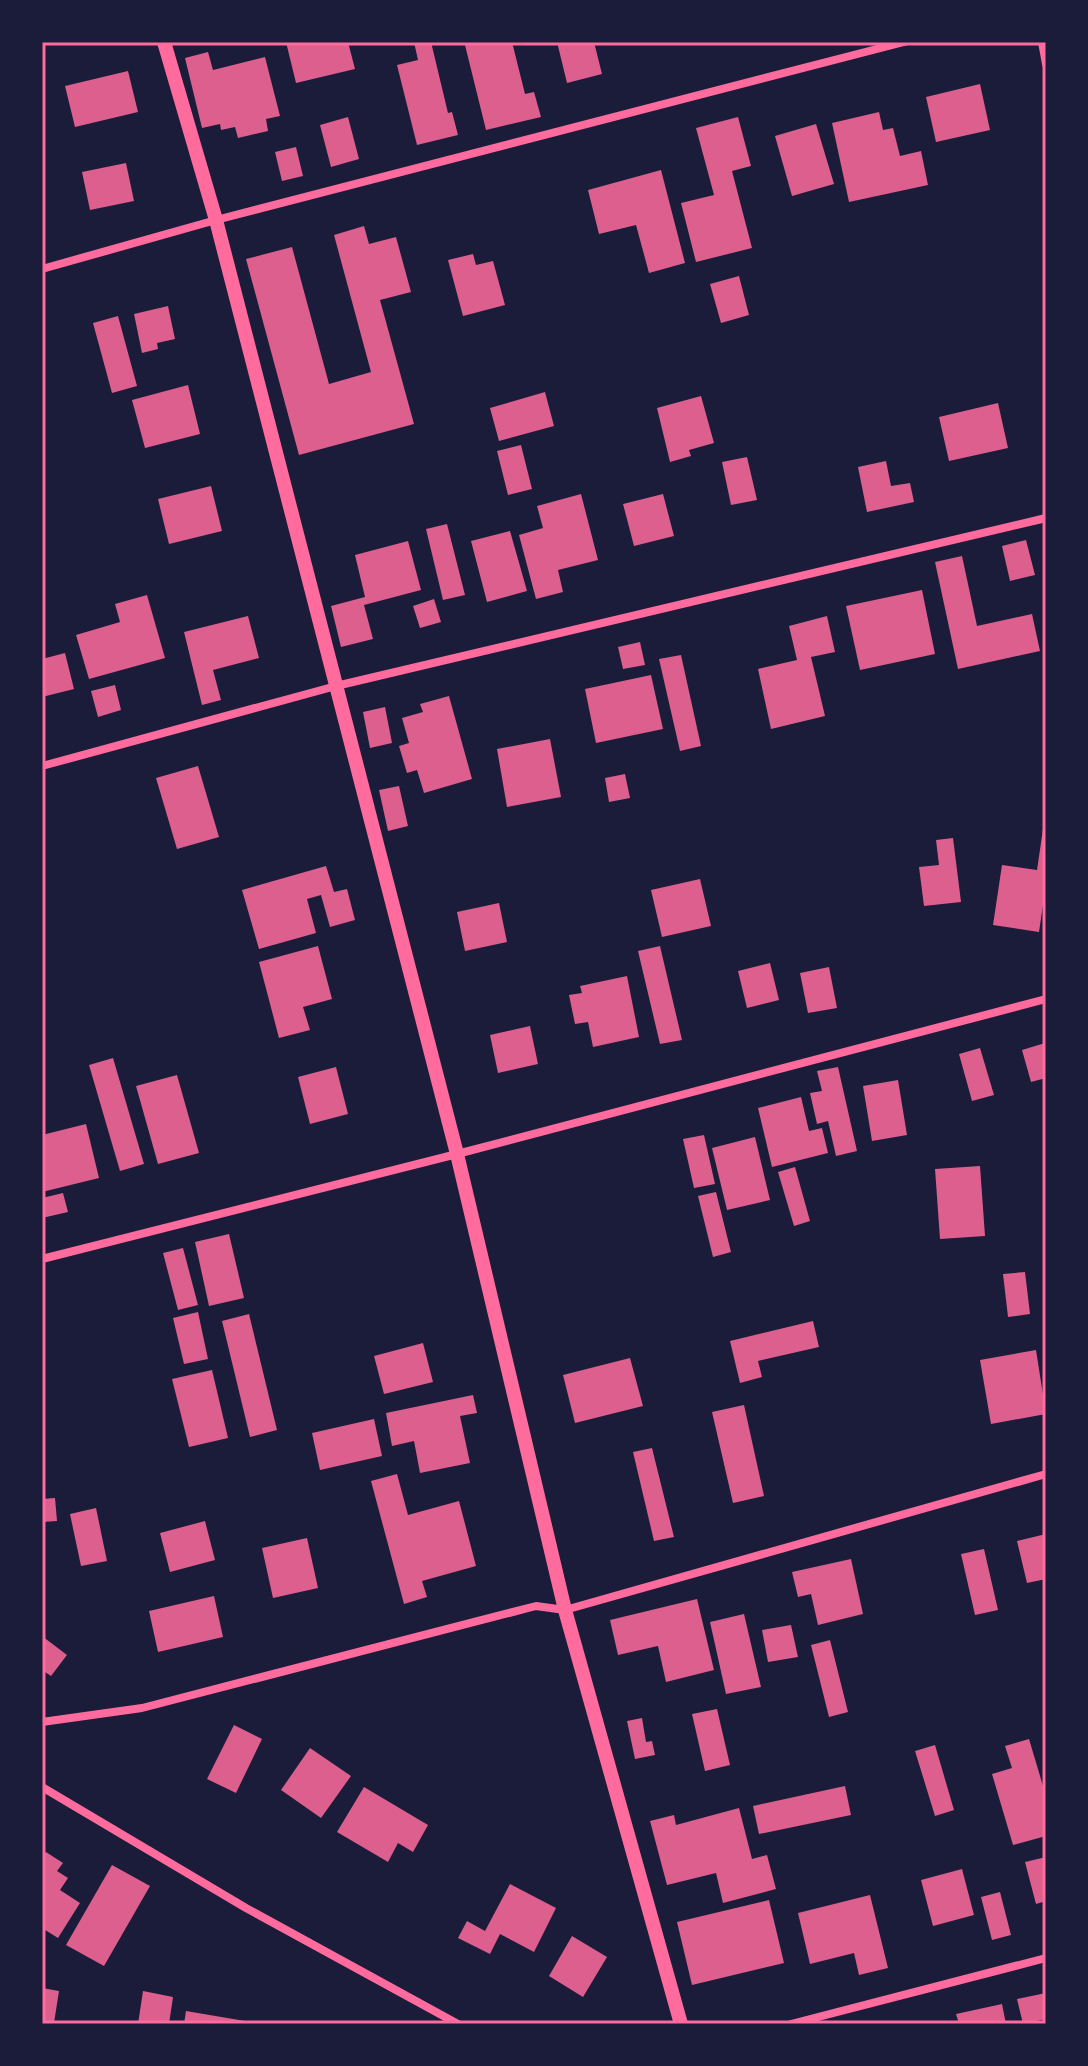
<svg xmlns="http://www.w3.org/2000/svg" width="1088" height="2066" viewBox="0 0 1088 2066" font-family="'Fira Sans Condensed',sans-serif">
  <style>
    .building { fill: #dd5f8e }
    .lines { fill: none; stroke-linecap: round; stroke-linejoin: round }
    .minor { stroke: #ff6b9d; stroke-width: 8 }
    .tertiary { stroke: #ff6b9d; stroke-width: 14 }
    .neatline { fill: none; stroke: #ff6b9d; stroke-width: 3 }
  </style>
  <rect width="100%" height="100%" fill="#1b1b3a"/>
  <path class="building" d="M286,42H348L355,69L296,83Z
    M414,42H431L448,113L452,112L458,135L417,145L397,65L418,60Z
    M475,42H512L525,94L534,92L541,117L486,130L465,45Z
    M557,42H594L602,74L567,83Z
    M208,52L213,70L265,57L280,116L266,119L268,131L238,138L235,127L221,130L220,124L202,128L185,58Z
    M128,71L138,112L75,127L65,86Z
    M980,84L990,130L936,142L926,97Z
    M879,112L883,130L893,128L900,156L921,151L928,185L849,202L832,123Z
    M348,117L359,159L331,167L320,125Z
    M738,117L751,166L732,171L752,248L696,262L681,203L714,195L696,128Z
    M816,124L834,184L792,196L775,136Z
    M296,147L303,176L282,181L275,152Z
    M126,163L134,201L90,210L82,172Z
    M661,170L685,263L649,273L636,225L599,234L588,190Z
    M364,226L369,244L396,237L411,292L380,300L414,424L299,455L246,259L292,247L329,384L371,372L334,235Z
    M473,254L476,265L493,261L505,305L463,316L448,260Z
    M739,276L749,315L721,323L710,284Z
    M168,306L175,339L157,343L158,349L142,353L134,314Z
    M118,316L137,386L112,393L93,323Z
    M188,385L200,434L145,448L132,400Z
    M545,392L554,426L499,441L490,408Z
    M701,396L714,443L689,450L691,456L670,462L657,408Z
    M998,403L1008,448L949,461L939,417Z
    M521,445L532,489L508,495L497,451Z
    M747,457L757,500L731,505L722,462Z
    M886,461L891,486L910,483L914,502L867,512L858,467Z
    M211,486L222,531L169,544L158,499Z
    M581,494L598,560L558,570L563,592L536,599L519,535L543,528L537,506Z
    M663,494L674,536L634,546L623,504Z
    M447,524L465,595L443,600L426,529Z
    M510,531L527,591L487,602L471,541Z
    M1026,540L1035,575L1010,581L1002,546Z
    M408,541L421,590L364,605L373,639L341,647L331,606L365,597L355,555Z
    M962,556L977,626L1032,614L1040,651L958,669L935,562Z
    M922,590L935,654L860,670L846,606Z
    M147,595L165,658L89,679L76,635L120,622L115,604Z
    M434,599L441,622L420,628L413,606Z
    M248,616L259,658L213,670L221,700L202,705L184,632Z
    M827,616L835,652L811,657L825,716L771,729L758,669L797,660L789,626Z
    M640,642L645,665L623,669L618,647Z
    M65,653L74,689L42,697V659Z
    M681,655L701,746L680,751L659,659Z
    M651,675L663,729L596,743L585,689Z
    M115,685L121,710L98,717L91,691Z
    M449,696L472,779L424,793L417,770L407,773L399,746L409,743L402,718L423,712L420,704Z
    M385,707L392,743L370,748L363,712Z
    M550,739L561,797L507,807L497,749Z
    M198,766L219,837L177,849L156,778Z
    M625,774L630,798L609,802L605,778Z
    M399,786L408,826L388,831L379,790Z
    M1044,822H1046V884L1039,932L993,925L1002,865L1037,870Z
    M953,838L961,902L924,906L919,867L939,865L936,840Z
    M326,866L334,892L347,889L355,920L330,927L321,895L307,899L316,933L259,949L242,890Z
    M700,879L711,926L662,937L651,890Z
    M499,903L507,942L465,951L457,912Z
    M318,946L332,999L303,1007L310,1030L279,1038L259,962Z
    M660,946L682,1040L660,1044L638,951Z
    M770,963L779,1000L747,1008L738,971Z
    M829,967L837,1008L808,1013L800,973Z
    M627,976L639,1037L593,1047L588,1022L575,1024L569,995L582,993L580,986Z
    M530,1026L538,1064L498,1073L490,1035Z
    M1045,1043L1046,1078L1031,1082L1022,1050Z
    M980,1048L994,1095L972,1101L959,1054Z
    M113,1058L144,1164L120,1171L89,1065Z
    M336,1067L348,1114L310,1124L298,1077Z
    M838,1067L857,1151L836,1156L828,1121L817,1124L810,1093L822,1091L817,1071Z
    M177,1075L199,1153L158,1164L136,1086Z
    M898,1080L907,1135L872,1141L863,1086Z
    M801,1097L809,1131L822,1128L828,1153L772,1167L758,1108Z
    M86,1124L99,1178L42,1192V1135Z
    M704,1135L715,1184L694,1188L683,1139Z
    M755,1137L770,1200L727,1210L712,1148Z
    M980,1166L985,1236L940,1239L935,1169Z
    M795,1167L810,1221L794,1226L778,1172Z
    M716,1192L731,1252L713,1257L698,1196Z
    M63,1193L68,1212L42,1218V1198Z
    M229,1234L244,1298L209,1306L195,1242Z
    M183,1248L198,1305L178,1310L163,1253Z
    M1025,1272L1030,1314L1008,1317L1003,1274Z
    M198,1312L208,1359L184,1364L173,1318Z
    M249,1314L277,1430L250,1437L222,1321Z
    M813,1321L819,1347L758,1361L762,1377L740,1383L730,1341Z
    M423,1343L433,1382L384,1394L374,1356Z
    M1036,1350L1046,1414L991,1424L980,1360Z
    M630,1358L643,1406L575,1423L563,1375Z
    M212,1370L228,1438L189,1447L172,1379Z
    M473,1395L477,1413L460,1416L470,1463L420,1473L414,1441L392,1446L386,1413Z
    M744,1405L764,1496L733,1503L712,1412Z
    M374,1419L382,1456L320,1470L312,1433Z
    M652,1448L674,1537L654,1541L633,1452Z
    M397,1474L408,1515L459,1501L476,1566L422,1581L427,1597L404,1604L371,1481Z
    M55,1498L57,1521L42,1522V1499Z
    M96,1508L107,1561L81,1566L70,1514Z
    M205,1521L215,1560L170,1572L160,1533Z
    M1046,1534V1579L1027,1583L1017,1541Z
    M307,1538L318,1588L273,1598L262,1548Z
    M984,1549L998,1610L975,1615L961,1554Z
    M851,1559L863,1614L818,1625L811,1594L798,1597L792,1572Z
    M214,1596L223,1637L158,1652L149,1611Z
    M697,1599L714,1670L666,1682L658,1646L618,1655L610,1620Z
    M744,1614L761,1687L726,1694L710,1622Z
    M791,1625L798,1657L768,1662L762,1630Z
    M42,1636L67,1655L51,1676L42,1670Z
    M830,1640L848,1712L829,1717L811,1645Z
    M717,1709L730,1765L705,1771L692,1714Z
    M642,1718L646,1742L652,1741L655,1755L635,1759L627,1721Z
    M234,1725L262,1739L236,1793L207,1779Z
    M1029,1739L1046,1796V1836L1013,1845L992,1774L1012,1768L1005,1746Z
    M935,1745L954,1810L935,1816L915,1751Z
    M310,1748L351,1776L321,1818L281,1790Z
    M845,1786L851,1815L759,1834L753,1806Z
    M364,1787L428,1825L413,1852L398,1843L388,1862L337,1832Z
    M739,1808L752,1859L767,1855L776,1889L723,1903L716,1873L667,1885L650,1821L674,1815L676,1825Z
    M46,1852L63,1863L57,1871L68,1878L60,1890L80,1903L58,1938L42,1928V1858Z
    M1046,1857V1901L1036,1904L1025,1862Z
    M112,1865L150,1886L104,1966L66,1945Z
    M962,1869L974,1915L933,1926L921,1880Z
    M510,1884L556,1908L534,1952L500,1934L490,1954L458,1938L467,1921L485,1931Z
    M1000,1892L1011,1935L992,1940L981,1897Z
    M870,1895L888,1968L859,1975L854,1953L810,1964L798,1913Z
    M769,1900L784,1963L692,1985L677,1922Z
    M572,1936L607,1957L583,1997L549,1976Z
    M42,1988L59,1991L54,2023L42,2021Z
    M143,1991L173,1997L169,2024H138Z
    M1046,1993V2019L1023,2024L1017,1999Z
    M1002,2004L1006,2024H959L956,2014Z
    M186,2011L251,2022V2024H184Z"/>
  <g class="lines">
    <path class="minor" d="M1042,42L1046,64
      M42,269L216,220L904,42
      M42,766L336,686L1046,518
      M42,1259L457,1154L1046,999
      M42,1722L142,1708L536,1606L565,1610L1046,1474
      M42,1787L246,1908L458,2024
      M791,2024L1046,1958"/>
    <path class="tertiary" d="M164,42L216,220L457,1154L565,1610L681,2024"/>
  </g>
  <rect width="1088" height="2066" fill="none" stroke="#1b1b3a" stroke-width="88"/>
  <rect x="44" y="44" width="1000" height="1978" class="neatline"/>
</svg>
